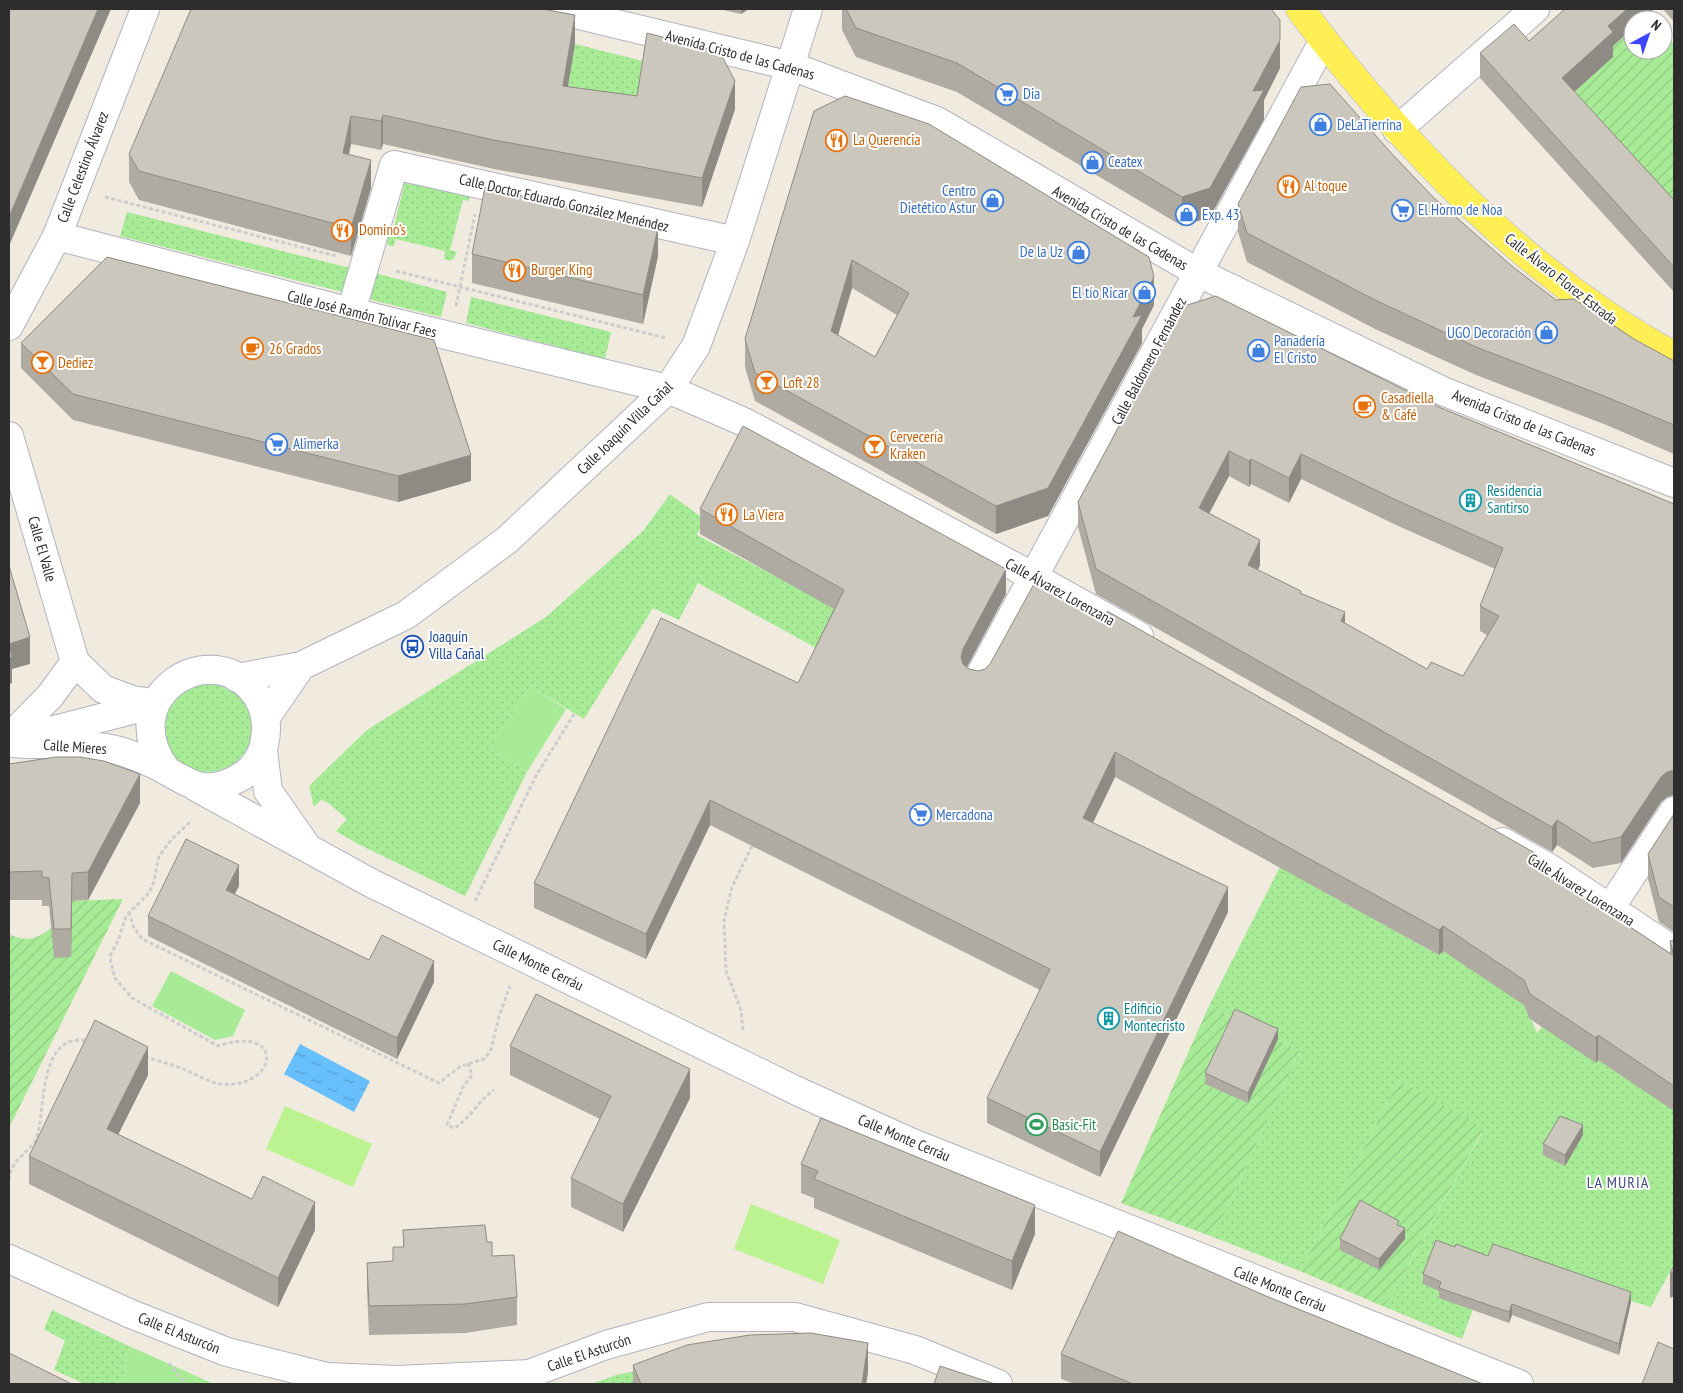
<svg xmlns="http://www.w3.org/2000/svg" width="1683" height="1393" viewBox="0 0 1683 1393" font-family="'PT Sans Narrow',sans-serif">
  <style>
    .grass { fill: url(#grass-dots) }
    .park { fill: #a7eb96 }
    .garden { fill: url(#garden-furrows) }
    .pitch { fill: #bbf390 }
    .water { fill: url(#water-ripples) }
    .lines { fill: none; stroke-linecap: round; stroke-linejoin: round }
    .minor-casing { stroke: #b2b3c2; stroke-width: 30 }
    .major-casing { stroke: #cdcdcd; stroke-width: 30 }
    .path { stroke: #cdcdcd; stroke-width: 3; stroke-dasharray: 4 2.5; stroke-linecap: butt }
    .minor { stroke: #fff; stroke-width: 28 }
    .major { stroke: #ffef54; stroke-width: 28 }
    .wall { fill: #afaba3; fill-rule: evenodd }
    .shaded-wall { fill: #8e8b84 }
    .building { fill: #cbc7bd; stroke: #8e8b84; fill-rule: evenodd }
    .labels { text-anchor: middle; stroke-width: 4; stroke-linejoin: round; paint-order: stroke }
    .street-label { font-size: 15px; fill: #2d2d2d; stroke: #fff }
    .shop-label { font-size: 15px; fill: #366cbe; stroke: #fff; text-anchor: start }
    .food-label { font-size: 15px; fill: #c56008; stroke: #fff; text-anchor: start }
    .culture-label { font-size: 15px; fill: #0d838f; stroke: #fff; text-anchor: start }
    .transit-label { font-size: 15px; fill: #164399; stroke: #fff; text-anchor: start }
    .leisure-label { font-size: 15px; fill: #27864d; stroke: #fff; text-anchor: start }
    .neighbourhood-label { font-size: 16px; letter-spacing: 1px; fill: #484a83; stroke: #fff }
  </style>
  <defs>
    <pattern id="grass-dots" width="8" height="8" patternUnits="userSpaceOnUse" patternTransform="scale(1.25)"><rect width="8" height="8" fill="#a7eb96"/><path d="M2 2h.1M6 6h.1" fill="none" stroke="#90ca82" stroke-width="1.8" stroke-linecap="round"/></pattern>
    <pattern id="garden-furrows" width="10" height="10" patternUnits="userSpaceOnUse" patternTransform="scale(1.25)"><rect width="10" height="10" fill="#a7eb96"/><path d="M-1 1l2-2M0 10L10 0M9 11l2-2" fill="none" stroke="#90ca82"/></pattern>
    <pattern id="water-ripples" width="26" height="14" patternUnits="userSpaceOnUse" patternTransform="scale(1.25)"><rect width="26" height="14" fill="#67bffb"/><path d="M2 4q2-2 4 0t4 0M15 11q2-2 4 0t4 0" fill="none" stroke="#559ccc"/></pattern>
  </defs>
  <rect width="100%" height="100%" fill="#f0ebde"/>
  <path class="grass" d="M575,44L647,62L637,125L563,115Z
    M400,177L470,195L469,201L463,200L450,250L457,252L454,258L450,261L444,259L445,251L396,239L393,247L388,245L384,239L386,234L392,235L404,186L398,184Z
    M127,212L350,268L343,292L120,236Z
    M375,273L447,292L441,317L368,299Z
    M471,297L611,332L605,359L466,323Z
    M670,494L704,519L697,535L998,693L825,653L698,583L679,620L653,608L584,719L530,686L490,749L527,772L465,896L358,844L336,831L347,819L327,802L321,800L314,807L309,786L367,730L546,617L643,531Z
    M164 728a44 44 0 1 1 88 0a44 44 0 1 1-88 0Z
    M1280,867L1439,955L1443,951L1515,985L1537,1033L1544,1024L1596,1063L1598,1060L1674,1110V1264L1651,1307L1580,1286L1493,1255L1462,1339L1385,1307L1484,1129L1399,1080L1300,1271L1213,1237L1300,1051L1209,1006Z
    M52,1310L129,1346L122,1384H85L54,1370L65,1341L44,1329Z
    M659,1366L632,1384H591L616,1375Z"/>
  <path class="park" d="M530,686L566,709L527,772L490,749Z
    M171,971L245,1010L233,1036L215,1040L152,1006Z
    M129,1346L214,1384H122Z"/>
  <path class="garden" d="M1633,28V50H1663V31L1674,44V225L1562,103L1613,57L1608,51Z
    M123,899L9,1128V934C39,950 57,923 72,901Z
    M1209,1006L1300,1051L1213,1237L1121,1203Z
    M1399,1080L1484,1128L1385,1307L1300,1271Z"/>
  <path class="pitch" d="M285,1106L372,1144L353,1187L266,1149Z
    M751,1204L840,1240L823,1284L734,1249Z"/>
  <path class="water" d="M300,1044L370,1081L354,1112L284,1074Z"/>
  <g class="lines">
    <defs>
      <path id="minor" d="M554,9L791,66L937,121L1197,272L1445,392L1674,483
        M1397,130L1535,9
        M57,236L351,312L668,389L744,422L1032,576L1139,636
        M351,312L394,165L735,241
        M9,326L57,236L145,9
        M9,436L75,662
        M75,662L103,689L132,700L153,703
        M237,678L301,666L406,615L507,540L668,389L696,346L735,241L808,9
        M977,681L1324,40
        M266,717L301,666
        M31,736L155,704
        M9,738L50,696L75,662
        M9,743C41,745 79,743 111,749C125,751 155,764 167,771C193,786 207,795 237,779C250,773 261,759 264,745C269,724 265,704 251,688C205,638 113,699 167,771
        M263,750L268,791L305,844
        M196,787L371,883L797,1091L910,1142L1519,1384
        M1503,842L1549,868L1674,951
        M1610,908L1674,811
        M9,1259L131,1314L227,1352L327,1377L398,1380L529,1374L606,1345L708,1317H795L915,1350L998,1384"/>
      <path id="major" d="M1300,9C1402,145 1524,274 1674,356"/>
    </defs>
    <use href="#minor" class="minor-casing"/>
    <use href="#major" class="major-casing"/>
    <path class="path" d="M105,197L336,256
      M396,271L666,338
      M456,306L475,214
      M475,901L536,776L574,714
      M129,912L133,926L142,939L439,1083L461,1066L484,1059L491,1050L499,1016L510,986
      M743,1030L741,1010L726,971L724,920L732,887L754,842
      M145,1057C158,1061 172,1064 185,1070C196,1074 208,1082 220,1084C278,1090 287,1023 218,1046L132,998L115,978L111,963L110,956L118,941L126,916L147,895L153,885L159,856L171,840L192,820
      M468,1063L472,1075L463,1087L447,1125L454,1128C470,1119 478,1101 494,1090
      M9,1180C11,1156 33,1153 38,1133C45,1104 40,1031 88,1041
      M169,1363L186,1384"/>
    <use href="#minor" class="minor"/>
    <use href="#major" class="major"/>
  </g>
  <path class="wall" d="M719,9H749L741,14Z
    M842,9H1271L1280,68L1264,100V119L1210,217L1182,226L957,92L856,57L842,30Z
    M1565,9H1654L1613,46V57L1574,92L1674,200V292L1480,78V53L1529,41Z
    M1663,9H1674V22Z
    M575,44L568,87L735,109L702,207L494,169L383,144L381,150L351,144L349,154L371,188L351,256L139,200L129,182V154Z
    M814,111L1154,305L1142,329V343L1048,516L996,534L755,401L745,367V339ZM852,288L897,315L875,357L838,335Z
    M1393,155L1433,197L1513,267L1556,300L1634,339L1674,361V454L1604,424L1476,375L1375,329L1247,262L1238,232V204Z
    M472,254L658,256L643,324L472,283Z
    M1184,306L1441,408L1674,504V795L1667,797L1661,802L1621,863L1593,868L1557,845L1552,852L1096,594L1078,527V502ZM1229,476L1249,487L1251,484L1289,503L1301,479L1396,525L1495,569L1480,606V631L1487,635L1463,676L1427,669L1345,624L1301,593L1258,570L1260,565L1209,513Z
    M21,343L471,481L398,502L73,420L21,368Z
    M700,509L1006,594L967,667L969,669L978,671L985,669L1107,623V611L1535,864L1670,953V941L1674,940V1111L1598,1060L1596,1063L1530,1019L1524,1005L1443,951L1439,955L1115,777L1093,823L1228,912L1100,1177L987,1123V1098L1040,990L710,825L646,959L534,908V883L798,683L834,609L700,534Z
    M9,764L140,803L88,900L72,901L71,957L54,958L49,906H42V900H9Z
    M1674,814V932L1659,922L1648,879V854Z
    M239,886L235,894L369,960L434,982L397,1059L148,936V916Z
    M1278,1039L1248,1103L1205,1084V1073Z
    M510,1046L690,1098L623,1232L571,1207V1178L600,1119L510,1075Z
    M148,1075L118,1134L315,1230L278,1307L29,1184V1156Z
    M1583,1135L1565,1166L1543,1155V1144Z
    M801,1164L1035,1234L1012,1290L814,1208V1198L801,1193Z
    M1399,1226L1405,1239L1379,1270L1340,1250V1239Z
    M403,1230L487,1242L492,1256L517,1297V1325L465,1333L369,1335L367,1291V1263L393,1261V1247H403Z
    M1455,1247L1488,1256L1631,1302L1619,1355L1512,1315L1509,1323L1439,1298V1291L1423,1284V1274Z
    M1266,1296L1483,1384H1075L1061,1379V1354Z
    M633,1365L868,1372L866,1384H633Z"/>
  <path class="shaded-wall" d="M98,9H111L9,246V217Z
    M741,9H749L741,14Z
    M1627,9H1654L1642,20H1633V28L1613,46V57L1562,103V78L1608,26Z
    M575,15V44L563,115V86Z
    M1280,40V68L1264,100V119L1210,217L1182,226V197L1253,91Z
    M735,81V109L702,207V178Z
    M383,115V144L381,150V121Z
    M351,116V144L343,182V153Z
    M371,160V188L351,256V228Z
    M658,228V256L643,324V295Z
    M852,260V288L831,359V331Z
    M1154,277V305L1142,329V343L1048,516L996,534V506L1133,317Z
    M1229,451V476L1199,533V508Z
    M1301,454V479L1289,503V478Z
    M471,455V481L398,502V476Z
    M1251,459V484L1249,487V461Z
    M1260,540V565L1248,590V565Z
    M1006,569V594L963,674L961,657L963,649Z
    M1345,612V637L1341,621Z
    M30,637V664L12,669V683L9,684V644Z
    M1115,752V777L1083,843V818Z
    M1674,770V795L1667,797L1661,802L1621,863V837L1661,777L1667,772Z
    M140,774V803L88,900V872Z
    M710,800V825L646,959V934Z
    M1557,820V845L1552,852V827Z
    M1535,853V878L1530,861Z
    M239,865V886L226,910V890Z
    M72,873V901L71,957V929Z
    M1228,887V912L1100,1177V1152Z
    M1443,926V951L1439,955V930Z
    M434,961V982L397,1059V1038Z
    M1278,1029V1039L1248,1103V1093Z
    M1598,1035V1060L1596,1063V1038Z
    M148,1047V1075L107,1157V1129Z
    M690,1069V1098L623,1232V1204Z
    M1583,1125V1135L1565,1166V1155Z
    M315,1202V1230L278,1307V1278Z
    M1035,1205V1234L1012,1290V1261Z
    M1405,1228V1239L1379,1270V1259Z
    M1674,1271V1296L1670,1298V1273Z
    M1631,1292V1302L1619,1355V1344Z
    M1512,1304V1315L1509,1323V1312Z
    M868,1343V1372L866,1384H862Z"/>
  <path class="building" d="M9,9H98L9,217Z
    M191,9H543L575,15L563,86L637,96L647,33L720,52L735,81L702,178L494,140L383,115L381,121L351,116L343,153L371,160L351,228L139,171L129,154Z
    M846,9H1271L1280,20V40L1253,91L1264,90L1210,188L1182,197L957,63L856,28Z
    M1565,9H1627L1608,26L1613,32L1562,78L1674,200V267L1480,53L1514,24L1529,41Z
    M1330,84L1393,155L1433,197L1513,267L1556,300L1574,299L1634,339L1674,361V425L1604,396L1476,347L1375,300L1247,233L1238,204L1301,87Z
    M845,96L929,124L1149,257L1154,277L1133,317L1142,315L1048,488L996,506L755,373L745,339L814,111ZM852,260L909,293L875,357L831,331Z
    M485,187L658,228L643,295L472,254Z
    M107,257L434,340L471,455L398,476L73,394L21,343Z
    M1216,296L1441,408L1674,504V770L1667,772L1661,777L1621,837L1593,843L1557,820L1552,827L1096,569L1078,502L1184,306ZM1229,451L1249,461L1251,459L1289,478L1301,454L1396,500L1503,548L1480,606L1499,616L1463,676L1431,662L1427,669L1341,621L1345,612L1300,593L1301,591L1248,565L1260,540L1199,508Z
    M743,426L1006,569L963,649L961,657L963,664L969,669L978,671L985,669L990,664L1034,584L1111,625L1107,611L1535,853L1530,861L1674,956L1670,941L1674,940V1086L1598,1035L1596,1038L1530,994L1524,980L1443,926L1439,930L1115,752L1083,818L1228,887L1100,1152L987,1098L1050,969L710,800L646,934L534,883L661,618L798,683L844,590L700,509Z
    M9,566L30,637L9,644L12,657L9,658Z
    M56,757H80L104,761L140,774L88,872L72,873L71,929H54L49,878L42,877V871L9,872V764Z
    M1674,814V907L1659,897L1648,854Z
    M186,839L239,865L226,890L369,960L382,935L434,961L397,1038L148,916Z
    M536,994L690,1069L623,1204L571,1178L611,1096L510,1046Z
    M1235,1009L1278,1029L1248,1093L1205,1073Z
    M95,1020L148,1047L107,1129L252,1199L263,1176L315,1202L278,1278L29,1156Z
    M1560,1116L1583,1125L1565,1155L1543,1144Z
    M821,1118L1035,1205L1012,1261L814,1179L818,1171L801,1164Z
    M1360,1200L1399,1221L1397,1225L1405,1228L1379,1259L1340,1239Z
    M485,1225L487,1242H492V1256L514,1255L517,1297L465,1304L369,1306L367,1263L393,1261V1247H404L403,1230Z
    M1118,1231L1266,1296L1483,1384H1133L1061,1354Z
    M1436,1240L1455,1247L1456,1244L1488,1256L1493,1244L1631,1292L1619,1344L1512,1304L1509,1312L1439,1288L1441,1282L1423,1274Z
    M1674,1265V1271L1670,1273Z
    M811,1333L868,1343L862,1384H641L633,1365L687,1345L750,1335Z
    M1658,1342L1674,1349V1384H1642Z
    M9,1353L72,1384H9Z
    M940,1366L995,1384H934Z"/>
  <defs>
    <symbol id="supermarket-ring" viewBox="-11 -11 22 22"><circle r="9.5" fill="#fff" stroke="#3f7fe0" stroke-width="1.5"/><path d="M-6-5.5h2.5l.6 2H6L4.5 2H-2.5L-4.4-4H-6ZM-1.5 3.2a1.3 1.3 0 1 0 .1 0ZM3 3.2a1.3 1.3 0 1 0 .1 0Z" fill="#3f7fe0"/></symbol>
    <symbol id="shop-ring" viewBox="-11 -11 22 22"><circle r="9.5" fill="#fff" stroke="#3f7fe0" stroke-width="1.5"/><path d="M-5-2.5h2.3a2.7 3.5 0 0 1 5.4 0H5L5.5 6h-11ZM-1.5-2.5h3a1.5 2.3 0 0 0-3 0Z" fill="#3f7fe0"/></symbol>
    <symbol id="restaurant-ring" viewBox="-11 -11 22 22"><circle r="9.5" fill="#fff" stroke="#e8710a" stroke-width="1.5"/><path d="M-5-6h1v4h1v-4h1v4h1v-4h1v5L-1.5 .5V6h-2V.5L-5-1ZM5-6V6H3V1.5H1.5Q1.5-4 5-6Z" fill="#e8710a"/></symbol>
    <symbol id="cafe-ring" viewBox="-11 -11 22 22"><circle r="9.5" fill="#fff" stroke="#e8710a" stroke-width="1.5"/><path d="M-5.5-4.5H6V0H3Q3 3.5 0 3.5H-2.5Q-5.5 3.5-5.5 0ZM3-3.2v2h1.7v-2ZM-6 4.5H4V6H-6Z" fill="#e8710a"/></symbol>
    <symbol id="bar-ring" viewBox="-11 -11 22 22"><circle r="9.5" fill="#fff" stroke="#e8710a" stroke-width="1.5"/><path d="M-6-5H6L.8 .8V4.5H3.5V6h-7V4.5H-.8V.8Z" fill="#e8710a"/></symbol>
    <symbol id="building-ring" viewBox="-11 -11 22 22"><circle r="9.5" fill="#fff" stroke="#0f9aa8" stroke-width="1.5"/><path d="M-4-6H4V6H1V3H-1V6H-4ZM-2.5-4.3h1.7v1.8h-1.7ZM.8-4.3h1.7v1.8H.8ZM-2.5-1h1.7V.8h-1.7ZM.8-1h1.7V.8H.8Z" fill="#0f9aa8"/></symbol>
    <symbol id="bus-ring" viewBox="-11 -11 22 22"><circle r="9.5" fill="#fff" stroke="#1a4fb4" stroke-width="1.5"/><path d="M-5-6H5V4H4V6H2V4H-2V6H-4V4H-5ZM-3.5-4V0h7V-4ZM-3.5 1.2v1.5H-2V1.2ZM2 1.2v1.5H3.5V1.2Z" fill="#1a4fb4"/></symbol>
    <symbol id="stadium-ring" viewBox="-11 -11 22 22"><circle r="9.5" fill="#fff" stroke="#2e9e5b" stroke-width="1.5"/><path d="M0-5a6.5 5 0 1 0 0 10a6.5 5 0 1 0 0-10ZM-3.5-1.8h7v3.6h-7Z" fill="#2e9e5b"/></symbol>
  </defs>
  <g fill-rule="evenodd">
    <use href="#supermarket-ring" x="994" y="82" width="25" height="25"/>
    <use href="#shop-ring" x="1308" y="112" width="25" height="25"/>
    <use href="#restaurant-ring" x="824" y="128" width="25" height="25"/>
    <use href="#shop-ring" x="1080" y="150" width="25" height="25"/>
    <use href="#restaurant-ring" x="1276" y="174" width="25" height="25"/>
    <use href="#shop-ring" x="980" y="188" width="25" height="25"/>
    <use href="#supermarket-ring" x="1390" y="198" width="25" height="25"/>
    <use href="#shop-ring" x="1174" y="202" width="25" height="25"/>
    <use href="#restaurant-ring" x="330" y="218" width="25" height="25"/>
    <use href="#shop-ring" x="1066" y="240" width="25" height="25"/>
    <use href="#restaurant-ring" x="502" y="258" width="25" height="25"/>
    <use href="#shop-ring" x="1132" y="280" width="25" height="25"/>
    <use href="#shop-ring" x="1534" y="320" width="25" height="25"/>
    <use href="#cafe-ring" x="240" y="336" width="25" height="25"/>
    <use href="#shop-ring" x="1246" y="338" width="25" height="25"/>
    <use href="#bar-ring" x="30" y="350" width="25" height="25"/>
    <use href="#bar-ring" x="754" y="370" width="25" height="25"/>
    <use href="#cafe-ring" x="1352" y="394" width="25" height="25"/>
    <use href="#supermarket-ring" x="264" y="432" width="25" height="25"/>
    <use href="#bar-ring" x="862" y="434" width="25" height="25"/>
    <use href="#building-ring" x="1458" y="488" width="25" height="25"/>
    <use href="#restaurant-ring" x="714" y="502" width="25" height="25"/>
    <use href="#bus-ring" x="400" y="634" width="25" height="25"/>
    <use href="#supermarket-ring" x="908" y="802" width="25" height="25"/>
    <use href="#building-ring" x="1096" y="1006" width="25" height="25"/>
    <use href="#stadium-ring" x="1024" y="1112" width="25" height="25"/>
  </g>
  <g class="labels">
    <g class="street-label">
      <text transform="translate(740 55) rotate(15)" y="5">Avenida Cristo de las Cadenas</text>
      <text transform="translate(83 167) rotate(-69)" y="5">Calle Celestino Álvarez</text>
      <text transform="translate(564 203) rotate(13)" y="5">Calle Doctor Eduardo González Menéndez</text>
      <text transform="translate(1120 228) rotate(30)" y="5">Avenida Cristo de las Cadenas</text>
      <text transform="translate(1561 279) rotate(38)" y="5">Calle Álvaro Florez Estrada</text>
      <text transform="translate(362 314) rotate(14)" y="5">Calle José Ramón Tolívar Faes</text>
      <text transform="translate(1149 361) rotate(-62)" y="5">Calle Baldomero Fernández</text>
      <text transform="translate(1524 423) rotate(22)" y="5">Avenida Cristo de las Cadenas</text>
      <text transform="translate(625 428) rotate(-44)" y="5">Calle Joaquín Villa Cañal</text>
      <text transform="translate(42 549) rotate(74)" y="5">Calle El Valle</text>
      <text transform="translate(1060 592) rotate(29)" y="5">Calle Álvarez Lorenzana</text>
      <text transform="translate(75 747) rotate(4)" y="5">Calle Mieres</text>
      <text transform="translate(1581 890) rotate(32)" y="5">Calle Álvarez Lorenzana</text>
      <text transform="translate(538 965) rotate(26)" y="5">Calle Monte Cerráu</text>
      <text transform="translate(904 1138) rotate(23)" y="5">Calle Monte Cerráu</text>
      <text transform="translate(1280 1289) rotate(22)" y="5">Calle Monte Cerráu</text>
      <text transform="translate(179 1333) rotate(22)" y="5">Calle El Asturcón</text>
      <text transform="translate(589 1353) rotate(-19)" y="5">Calle El Asturcón</text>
    </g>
    <g class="shop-label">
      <text x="1023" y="99">Dia</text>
      <text x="1337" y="130">DeLaTierrina</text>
      <text x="1108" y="167">Ceatex</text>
      <text x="976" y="196" text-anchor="end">Centro<tspan x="976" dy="17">Dietético Astur</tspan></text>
      <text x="1418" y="215">El Horno de Noa</text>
      <text x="1202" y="220">Exp. 43</text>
      <text x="1063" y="257" text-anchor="end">De la Uz</text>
      <text x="1128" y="298" text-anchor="end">El tío Ricar</text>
      <text x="1531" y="338" text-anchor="end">UGO Decoración</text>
      <text x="1274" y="346">Panadería<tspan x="1274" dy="17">El Cristo</tspan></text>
      <text x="293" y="449">Alimerka</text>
      <text x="936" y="820">Mercadona</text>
    </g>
    <g class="food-label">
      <text x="853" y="145">La Querencia</text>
      <text x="1304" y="191">Al toque</text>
      <text x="359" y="235">Domino's</text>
      <text x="531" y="275">Burger King</text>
      <text x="269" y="354">26 Grados</text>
      <text x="58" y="368">Dediez</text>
      <text x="783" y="388">Loft 28</text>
      <text x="1381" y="403">Casadiella<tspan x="1381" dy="17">&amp; Café</tspan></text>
      <text x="890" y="442">Cervecería<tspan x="890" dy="17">Kraken</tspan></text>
      <text x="743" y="520">La Viera</text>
    </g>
    <g class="culture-label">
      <text x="1487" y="496">Residencia<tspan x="1487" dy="17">Santirso</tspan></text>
      <text x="1124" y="1014">Edificio<tspan x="1124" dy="17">Montecristo</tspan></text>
    </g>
    <g class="transit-label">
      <text x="429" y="642">Joaquín<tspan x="429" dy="17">Villa Cañal</tspan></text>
    </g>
    <g class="leisure-label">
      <text x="1052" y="1130">Basic-Fit</text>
    </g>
    <g class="neighbourhood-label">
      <text x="1618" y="1188">LA MURIA</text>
    </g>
  </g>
  <rect width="1683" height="1393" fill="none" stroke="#2d2d2d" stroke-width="20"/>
  <g transform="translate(1648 35) rotate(40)"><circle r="24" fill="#ffffff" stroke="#ababab"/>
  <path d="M0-4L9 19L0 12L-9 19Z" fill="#3c45ff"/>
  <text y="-8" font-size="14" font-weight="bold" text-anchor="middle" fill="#2d2d2d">N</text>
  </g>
</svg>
